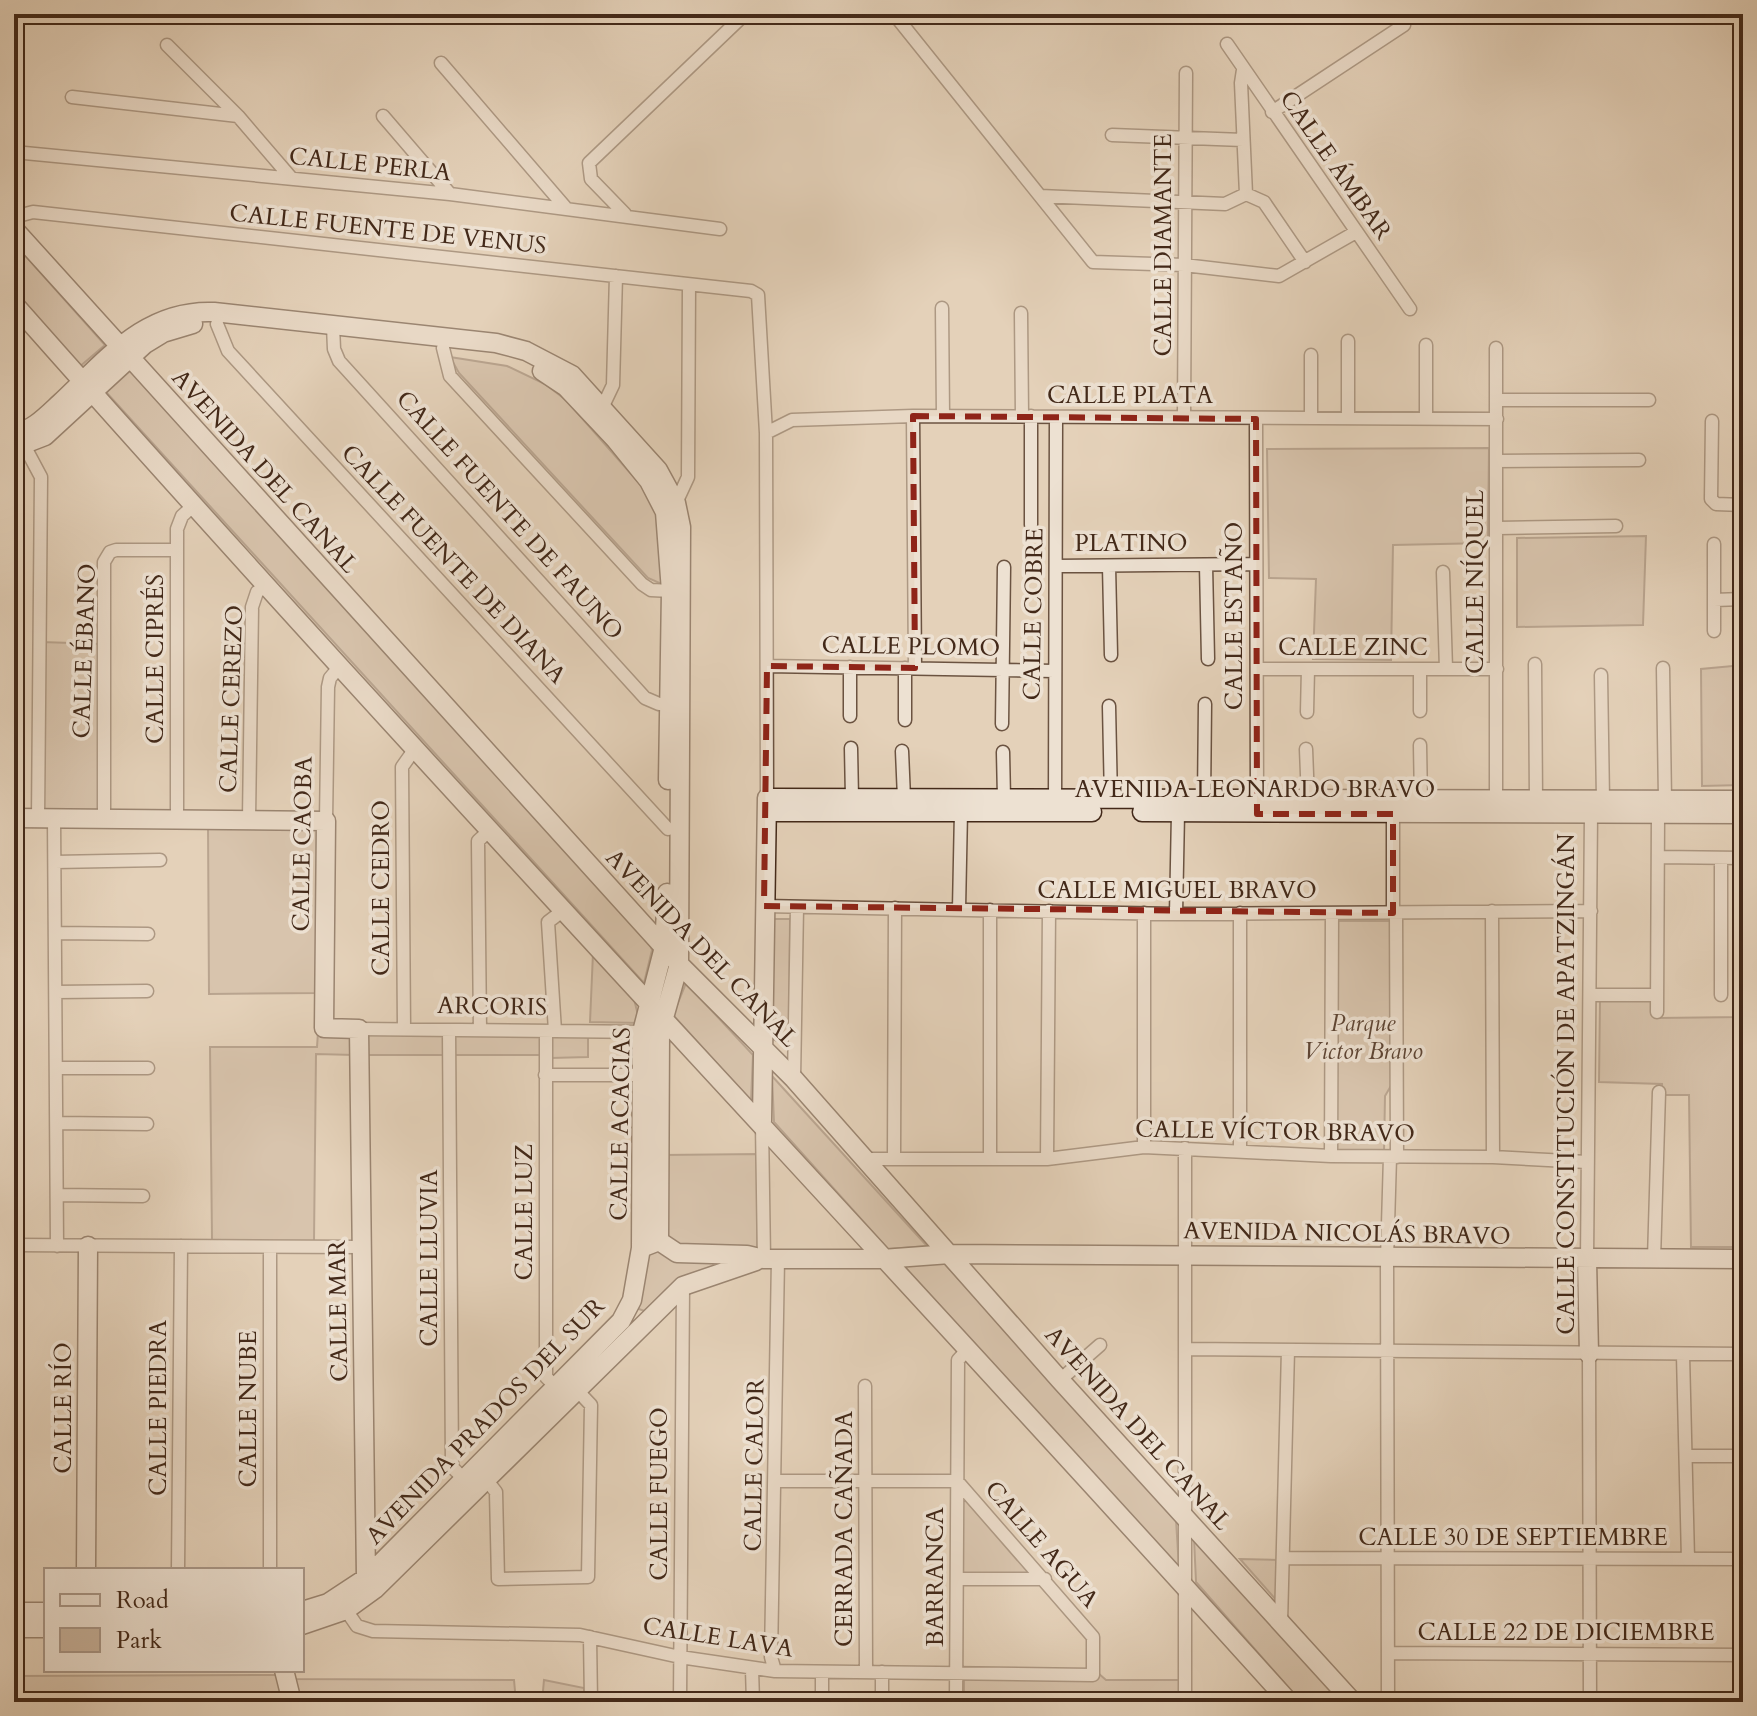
<svg xmlns="http://www.w3.org/2000/svg" width="1757" height="1716" viewBox="0 0 1757 1716" font-family="Cardo,serif">
  <style>
    .green { fill: #c9b49e; stroke: #866e5c; stroke-width: 2 }
    .lines { fill: none; stroke-linecap: round; stroke-linejoin: round }
    .street-casing { stroke: #6b5341; stroke-width: 15 }
    .secondary-casing { stroke: #432919; stroke-width: 21 }
    .street { stroke: #ede1d2; stroke-width: 12 }
    .secondary { stroke: #ede1d2; stroke-width: 18 }
    .marked { fill: none; stroke: #8f2418; stroke-width: 6; stroke-dasharray: 16 10; stroke-linejoin: round }
    .labels { text-anchor: middle; stroke-width: 7; stroke-linejoin: round; paint-order: stroke }
    .street-label { font-size: 24px; fill: #432919; stroke: #ede1d2 }
    .park-label { font-size: 24px; font-style: italic; fill: #5e4534; stroke: #ede1d2 }
  </style>
  <rect width="100%" height="100%" fill="#e4d1b9"/>
  <filter id="stains"><feTurbulence type="fractalNoise" baseFrequency=".0025" numOctaves="4"/><feColorMatrix values="0 0 0 0 .2 0 0 0 0 .09 0 0 0 0 .02 0 0 0 .5 -.17"/></filter>
  <radialGradient id="worn" r=".72"><stop offset=".6" stop-color="#630" stop-opacity="0"/><stop offset="1" stop-color="#630" stop-opacity=".3"/></radialGradient>
  <path class="green" d="M14,243L105,345L78,368L14,293Z
    M450,357L507,366L545,384L566,400L647,492L666,521L664,585L648,578L459,373Z
    M131,368L648,940L652,950L644,983L106,392Z
    M1489,448L1488,543L1393,545L1391,660L1313,659L1316,579L1269,578L1267,449Z
    M1646,536L1643,625L1517,627V538Z
    M41,642L102,644L101,812L42,811Z
    M1743,665V785L1702,786L1701,669Z
    M208,825L317,827L319,993L209,994Z
    M772,919H790L789,1046L770,1038Z
    M1335,921H1390L1392,1084L1385,1096L1384,1153H1334Z
    M593,953L634,999L640,1023L590,1022Z
    M14,974H17L22,993L20,1094H14Z
    M686,983L753,1055L751,1101L673,1015Z
    M1743,986V1247H1691L1689,1095H1663L1662,1084L1599,1082L1600,1000L1657,1001V1018L1741,1017Z
    M318,1032L355,1033L354,1055L316,1054L314,1241H212L210,1047H317Z
    M362,1033L542,1035L543,1055H362Z
    M588,1036V1057L551,1058V1037Z
    M772,1076L927,1246L888,1249L774,1122Z
    M759,1154L757,1249L681,1247L666,1234L663,1155Z
    M643,1248L747,1256L653,1314L636,1308Z
    M943,1262L1176,1520L1179,1568L903,1265Z
    M957,1481L1045,1579H957Z
    M1194,1538L1343,1702H1301L1196,1582Z
    M1240,1559L1280,1560L1277,1601Z
    M964,1673H1098L1106,1680H1185V1699L964,1696Z
    M288,1675L289,1679L514,1680L516,1702H14V1676Z
    M544,1680L584,1688L585,1702H542Z"/>
  <g class="lines">
    <defs>
      <path id="street" d="M894,14L1093,262L1184,265L1279,276L1356,232
        M1227,44L1410,309
        M167,45L238,116L292,179
        M441,63L565,207
        M1243,70L1241,83L1246,194
        M72,97L238,116
        M1272,112L1404,25
        M383,116L450,194
        M1112,135L1243,140
        M14,152L450,194L720,229
        M1246,194L1264,202L1305,262
        M1040,196L1225,204L1246,194
        M625,214L591,179L589,163L745,14
        M14,217L33,212L751,291L758,295L766,433L767,798
        M942,308L943,416
        M1021,313L1022,416
        M217,324L228,351L668,829
        M333,326L334,349L339,361L645,698L659,704H677
        M443,348L450,376L642,584L651,590L671,591
        M1311,355V418
        M1497,400H1649
        M603,406L613,385L616,276
        M913,416L915,668
        M1031,416V525
        M1184,417L1186,73
        M1348,418V341
        M1426,418V345
        M1256,419L1257,803
        M1712,421L1711,499L1716,504L1743,505
        M766,433L792,420L913,416L1497,419
        M25,447L41,477L38,819
        M1497,461L1639,460
        M676,503L688,477L689,285
        M1498,528L1616,526
        M1714,544V631
        M1206,565L1208,659
        M1056,566L1255,564
        M1109,566L1111,655
        M1443,572L1446,669
        M1714,600L1743,599
        M1535,664L1536,801
        M767,666L1054,671
        M850,667V716
        M905,668V720
        M1663,668L1665,800
        M1257,669H1497
        M1420,669V711
        M1601,675L1603,800
        M1109,706L1111,800
        M1307,712L1308,669
        M1002,724L1004,567
        M1420,745L1421,801
        M851,748L852,798
        M1306,749L1308,800
        M902,751L904,798
        M1003,752L1004,798
        M1204,800L1205,704
        M1496,804V348
        M1055,806L1056,417
        M1393,814V913
        M54,819L57,1246
        M104,819V562L110,552L116,550H177
        M177,819V529L182,516L194,505
        M249,819L252,607L257,592L267,585
        M326,821L328,687L330,678L341,665
        M1658,857L1743,858
        M55,862L160,860
        M764,906L1176,914L1591,911
        M959,909L961,811
        M1492,911L1493,1157
        M1396,912L1397,1157
        M1144,913V1147
        M1176,914L1178,813
        M56,933L148,934
        M56,992L147,991
        M1590,995H1657
        M1721,995V858
        M1657,1012L1658,814
        M359,1029L649,1032
        M404,1029L402,767L414,750
        M449,1030L452,1467L465,1480
        M480,1030L478,841L491,829
        M546,1031V1377L557,1388
        M555,1031L548,922L565,909
        M57,1068H148
        M545,1075H642
        M794,1079L797,907
        M57,1123L147,1124
        M762,1125L764,1259
        M1240,1150V913
        M1331,1156L1332,913
        M894,1157L895,908
        M990,1158V910
        M866,1159H1047L1144,1147L1331,1156L1493,1157L1587,1162
        M1047,1159L1049,911
        M57,1195L143,1196
        M14,1245L362,1247
        M1654,1259L1659,1092
        M1587,1260L1591,814
        M1186,1349L1743,1354
        M1589,1354L1590,1702
        M1683,1355L1688,1559
        M1060,1380L1100,1345
        M865,1386L866,1672
        M1686,1456H1743
        M482,1474L496,1492L498,1579L588,1577L591,1405L574,1387
        M776,1481H957
        M1283,1558L1743,1559
        M178,1570L181,1246
        M270,1570V1248
        M957,1579H1045
        M346,1610L357,1626L373,1631L580,1635L680,1657L775,1671L1093,1675V1637L957,1481
        M1281,1623L1288,1350
        M590,1637L591,1702
        M1388,1653L1743,1655
        M752,1669L753,1702
        M775,1671L771,1657L778,1259
        M822,1672V1702
        M680,1702L683,1286
        M882,1702V1672
        M956,1702L958,1360L967,1350
        M1185,1702V1148
        M1388,1702L1387,1259L1390,1157"/>
      <path id="secondary" d="M1742,14L1743,15
        M14,229L679,964L794,1079L1060,1380L1353,1702
        M14,304C432,777 867,1233 1289,1702
        M542,371L566,387L615,439L649,481L665,512L671,591L668,780
        M14,434C33,430 46,416 60,403C106,360 145,309 214,312L496,343L526,351L572,375L658,470L676,503L681,527L679,964L660,1032L659,1241
        M14,448L45,436L145,344L163,333L193,324
        M767,812H1092
        M1142,812L1743,814
        M14,818L326,821L324,1028L359,1029L366,1578L375,1589
        M762,1121L767,798L1743,800
        M641,1248L642,1032L664,947L667,893
        M1587,1260L1589,1354
        M86,1570L88,1246
        M302,1611L328,1603L366,1578L621,1321L632,1300L641,1248L659,1241L677,1253L747,1255L764,1259H882L950,1254L1743,1259
        M14,1612H46
        M302,1625L346,1610L375,1589L683,1286L756,1261
        M14,1628H46
        M284,1670L292,1702"/>
    </defs>
    <use href="#street" class="street-casing"/>
    <use href="#secondary" class="secondary-casing"/>
    <use href="#street" class="street"/>
    <use href="#secondary" class="secondary"/>
  </g>
  <path d="M0 0H1757V1716H0ZM913,416L1256,419L1257,814H1393V913L764,906L767,666L915,668Z" fill="#e4d1b9" fill-opacity=".55" fill-rule="evenodd"/>
  <path class="marked" d="M913,416L1256,419L1257,814H1393V913L764,906L767,666L915,668Z"/>
  <g class="labels">
    <g class="street-label">
      <text transform="translate(370 164) rotate(6)" y="8">CALLE PERLA</text>
      <text transform="translate(1336 165) rotate(55)" y="8">CALLE ÁMBAR</text>
      <text transform="translate(388 229) rotate(6)" y="8">CALLE FUENTE DE VENUS</text>
      <text transform="translate(1163 245) rotate(-90)" y="8">CALLE DIAMANTE</text>
      <text x="1130" y="403">CALLE PLATA</text>
      <text transform="translate(265 471) rotate(48)" y="8">AVENIDA DEL CANAL</text>
      <text transform="translate(510 515) rotate(48)" y="8">CALLE FUENTE DE FAUNO</text>
      <text x="1131" y="551">PLATINO</text>
      <text transform="translate(454 564) rotate(47)" y="8">CALLE FUENTE DE DIANA</text>
      <text transform="translate(1475 582) rotate(-90)" y="8">CALLE NÍQUEL</text>
      <text transform="translate(1033 614) rotate(-89)" y="8">CALLE COBRE</text>
      <text transform="translate(1234 616) rotate(-90)" y="8">CALLE ESTAÑO</text>
      <text transform="translate(911 646) rotate(1)" y="8">CALLE PLOMO</text>
      <text x="1353" y="655">CALLE ZINC</text>
      <text transform="translate(84 651) rotate(-88)" y="8">CALLE ÉBANO</text>
      <text transform="translate(155 659) rotate(-90)" y="8">CALLE CIPRÉS</text>
      <text transform="translate(231 699) rotate(-88)" y="8">CALLE CEREZO</text>
      <text x="1255" y="797">AVENIDA LEONARDO BRAVO</text>
      <text transform="translate(302 844) rotate(-89)" y="8">CALLE CAOBA</text>
      <text transform="translate(381 888) rotate(-90)" y="8">CALLE CEDRO</text>
      <text x="1177" y="898">CALLE MIGUEL BRAVO</text>
      <text transform="translate(702 948) rotate(46)" y="8">AVENIDA DEL CANAL</text>
      <text transform="translate(492 1006) rotate(1)" y="8">ARCORIS</text>
      <text transform="translate(1566 1084) rotate(-90)" y="8">CALLE CONSTITUCIÓN DE APATZINGÁN</text>
      <text transform="translate(620 1124) rotate(-89)" y="8">CALLE ACACIAS</text>
      <text transform="translate(1275 1131) rotate(1)" y="8">CALLE VÍCTOR BRAVO</text>
      <text transform="translate(524 1212) rotate(-90)" y="8">CALLE LUZ</text>
      <text transform="translate(1347 1233) rotate(1)" y="8">AVENIDA NICOLÁS BRAVO</text>
      <text transform="translate(429 1258) rotate(-90)" y="8">CALLE LLUVIA</text>
      <text transform="translate(338 1311) rotate(-91)" y="8">CALLE MAR</text>
      <text transform="translate(63 1408) rotate(-90)" y="8">CALLE RÍO</text>
      <text transform="translate(158 1408) rotate(-90)" y="8">CALLE PIEDRA</text>
      <text transform="translate(248 1409) rotate(-90)" y="8">CALLE NUBE</text>
      <text transform="translate(485 1421) rotate(-46)" y="8">AVENIDA PRADOS DEL SUR</text>
      <text transform="translate(1138 1428) rotate(48)" y="8">AVENIDA DEL CANAL</text>
      <text transform="translate(754 1465) rotate(-89)" y="8">CALLE CALOR</text>
      <text transform="translate(659 1494) rotate(-90)" y="8">CALLE FUEGO</text>
      <text transform="translate(844 1529) rotate(-90)" y="8">CERRADA CAÑADA</text>
      <text x="1513" y="1545">CALLE 30 DE SEPTIEMBRE</text>
      <text transform="translate(1042 1544) rotate(49)" y="8">CALLE AGUA</text>
      <text transform="translate(935 1577) rotate(-90)" y="8">BARRANCA</text>
      <text x="1566" y="1640">CALLE 22 DE DICIEMBRE</text>
      <text transform="translate(718 1637) rotate(9)" y="8">CALLE LAVA</text>
    </g>
    <g class="park-label">
      <text x="1363" y="1031">Parque<tspan x="1363" dy="28">Victor Bravo</tspan></text>
    </g>
  </g>
  <rect width="1757" height="1716" fill="none" stroke="#e4d1b9" stroke-width="48"/>
  <rect x="16" y="16" width="1725" height="1684" fill="none" stroke="#432919" stroke-width="4"/>
  <rect x="24" y="24" width="1709" height="1668" fill="none" stroke="#432919" stroke-width="2"/>
  <rect x="44" y="1568" width="260" height="104" fill="#ede1d2" stroke="#a99788" stroke-width="2"/>
  <rect x="60" y="1594" width="40" height="12" fill="#ede1d2" stroke="#a99788" stroke-width="2"/>
  <text x="116" y="1608" font-size="24" fill="#432919">Road</text>
  <rect x="60" y="1628" width="40" height="24" fill="#c9b49e" stroke="#a99788" stroke-width="2"/>
  <text x="116" y="1648" font-size="24" fill="#432919">Park</text>
  <rect width="100%" height="100%" filter="url(#stains)"/>
  <rect width="100%" height="100%" fill="url(#worn)"/>
</svg>
